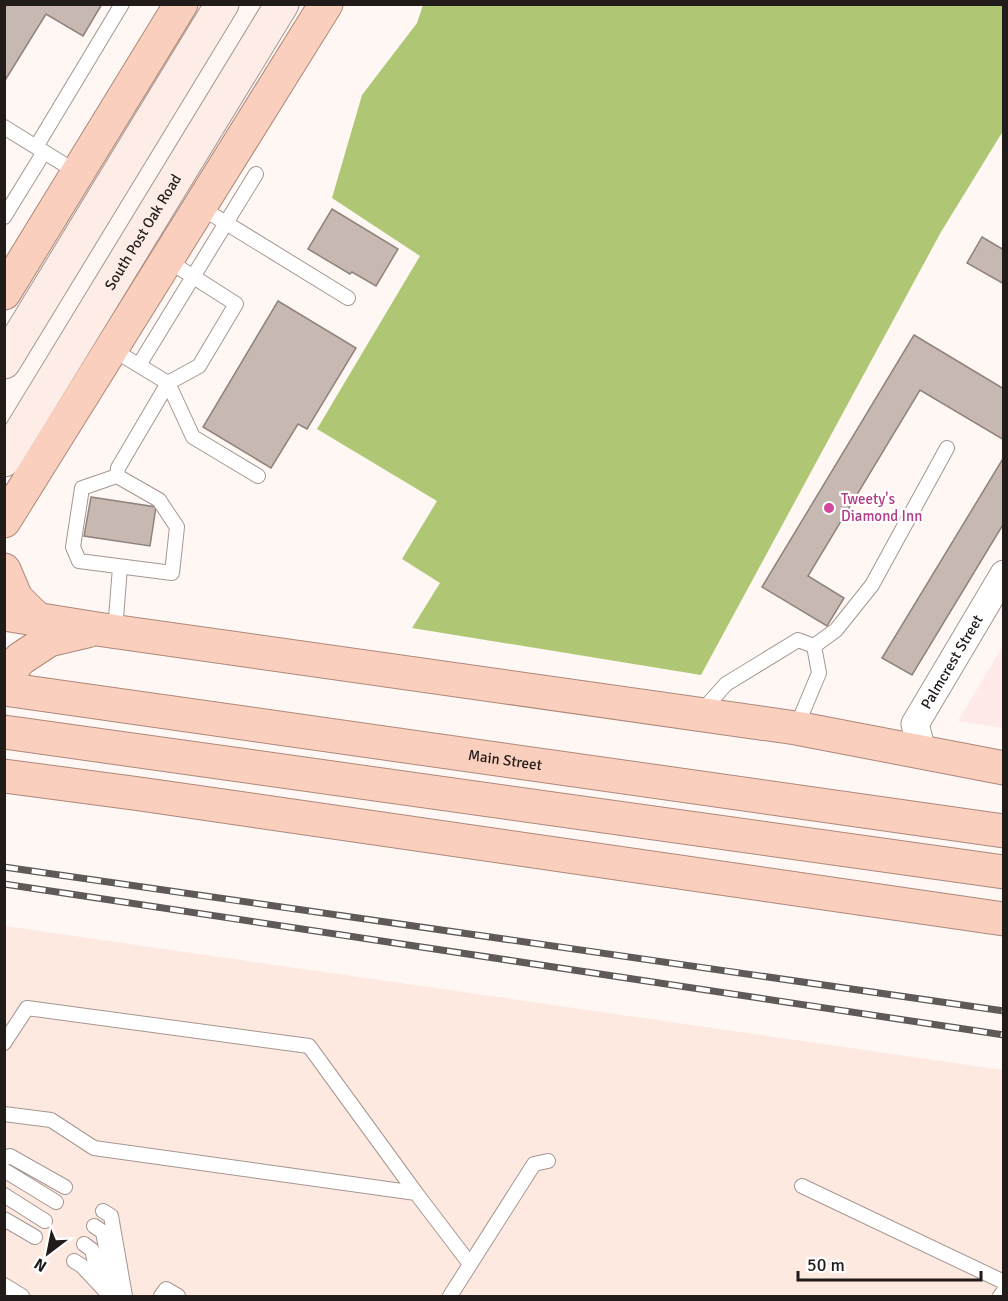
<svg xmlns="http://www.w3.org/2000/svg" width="1008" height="1301" viewBox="0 0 1008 1301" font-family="Signika,sans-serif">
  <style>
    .commercial { fill: #ffe9e9 }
    .built { fill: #fee9e1 }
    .forest { fill: #afc774 }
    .building { fill: #c8b8b2; stroke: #91827c; stroke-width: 1.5 }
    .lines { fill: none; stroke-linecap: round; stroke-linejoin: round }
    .service-casing { stroke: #a59690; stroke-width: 16 }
    .minor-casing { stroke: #a59690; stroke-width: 29 }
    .secondary-casing { stroke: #a59690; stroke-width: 35 }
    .trunk-casing { stroke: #ad8879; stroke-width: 35 }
    .service { stroke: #fff; stroke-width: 14 }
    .minor { stroke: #fff; stroke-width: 27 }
    .secondary { stroke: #fdede6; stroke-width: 33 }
    .trunk { stroke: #facfbe; stroke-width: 33 }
    .rail-casing { stroke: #5f5957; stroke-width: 7 }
    .rail { stroke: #fff; stroke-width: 4.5; stroke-dasharray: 14; stroke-linecap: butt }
    .hotel-dot { fill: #d1479c; stroke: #fff; stroke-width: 2 }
    .labels { text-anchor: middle; stroke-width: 4.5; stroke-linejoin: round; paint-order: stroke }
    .street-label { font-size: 15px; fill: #211b19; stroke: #fff }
    .hotel-label { font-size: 15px; fill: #b23c85; stroke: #fff; text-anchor: start }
  </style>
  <rect width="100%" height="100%" fill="#fef7f4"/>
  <path class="commercial" d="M1003,646V728L958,721Z"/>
  <path class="built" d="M5,926L1003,1070V1296H5Z"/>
  <path class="forest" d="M423,5H1003V131L941,232L701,675L412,628L440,583L402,559L437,501L317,429L420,256L332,198L362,95L417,23Z"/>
  <path class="building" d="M4,4H102L83,36L46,14L4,82Z
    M332,209L398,249L376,286L352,272L350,274L308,249Z
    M982,237L1004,250V284L967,263Z
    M278,301L356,348L307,429L298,424L271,468L203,427Z
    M914,335L1004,389V440L920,390L808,576L844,598L827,626L762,587Z
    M1004,457V523L912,675L882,658Z
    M91,497L156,507L150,546L84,536Z"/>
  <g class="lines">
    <defs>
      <path id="service" d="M4,127L78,173
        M36,147L122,4
        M200,207L348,298
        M4,217L44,152
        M112,349L168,383L193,437L258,476
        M139,365L256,174
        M117,476L159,500L177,527L172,573L79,561L73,547L82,488L117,476L118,468L168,383L199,366L236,304L167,260
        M115,631L120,567
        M814,646L836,630L872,585L947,448
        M700,713L726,684L798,640L814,646L819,673L796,728
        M4,1043L27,1008L309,1046L416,1193
        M4,1114L51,1120L94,1148L416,1193L470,1264
        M4,1159L10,1156L65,1187
        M4,1173L7,1172L56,1202
        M802,1186L1004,1282
        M4,1195L45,1221
        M103,1211L111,1216L125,1296
        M4,1219L35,1237
        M94,1226L103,1232L115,1296
        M84,1244L92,1250L100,1284
        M74,1261L82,1266L110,1296
        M4,1285L22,1296
        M161,1296L166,1289L178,1296
        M450,1296L534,1164L548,1161
        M1000,1296L1004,1291"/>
      <g id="minor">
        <path id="s1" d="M922,751L915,724L1004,574"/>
      </g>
      <g id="secondary">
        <path d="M4,362L222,4"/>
        <path id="s2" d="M4,460L282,4"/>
      </g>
      <g id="trunk">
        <path d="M4,293L181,4"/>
        <path d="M4,521L326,4"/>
        <path d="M4,570L16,598L37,619"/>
        <path d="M4,614L97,629L796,728L1004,768"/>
        <path d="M4,680L20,659L49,640L87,631"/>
        <path id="s3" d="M4,689L1004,831"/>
        <path d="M4,732L1004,872"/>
        <path d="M4,776L140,794L1004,919"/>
      </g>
    </defs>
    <use href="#service" class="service-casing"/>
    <use href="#minor" class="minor-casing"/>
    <use href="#secondary" class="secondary-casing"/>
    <use href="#trunk" class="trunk-casing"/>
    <use href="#service" class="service"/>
    <use href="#minor" class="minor"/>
    <use href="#secondary" class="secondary"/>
    <use href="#trunk" class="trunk"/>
    <defs>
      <path id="rail" d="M4,867L1004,1011
        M4,884L1004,1035"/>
    </defs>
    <use href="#rail" class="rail-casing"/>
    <use href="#rail" class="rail"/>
  </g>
  <circle class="hotel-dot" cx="829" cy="508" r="6"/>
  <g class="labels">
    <g class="street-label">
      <text dy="5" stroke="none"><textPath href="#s2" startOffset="267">South Post Oak Road</textPath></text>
      <text dy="5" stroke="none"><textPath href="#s1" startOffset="100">Palmcrest Street</textPath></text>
      <text dy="5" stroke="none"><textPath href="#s3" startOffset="506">Main Street</textPath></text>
    </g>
    <g class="hotel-label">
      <text x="841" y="504">Tweety's<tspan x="841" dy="17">Diamond Inn</tspan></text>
    </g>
  </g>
  <rect width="1008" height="1301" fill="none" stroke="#211b19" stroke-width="12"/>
  <g transform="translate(48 1253) rotate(212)" stroke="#ffffff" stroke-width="4.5" paint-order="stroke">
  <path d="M0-4.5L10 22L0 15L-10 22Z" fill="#211b19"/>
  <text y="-9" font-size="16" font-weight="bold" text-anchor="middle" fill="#211b19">N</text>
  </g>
  <path d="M798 1271v9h183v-9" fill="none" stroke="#211b19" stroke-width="3"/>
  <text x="807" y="1271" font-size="18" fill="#211b19" stroke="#ffffff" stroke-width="4.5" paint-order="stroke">50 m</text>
</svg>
